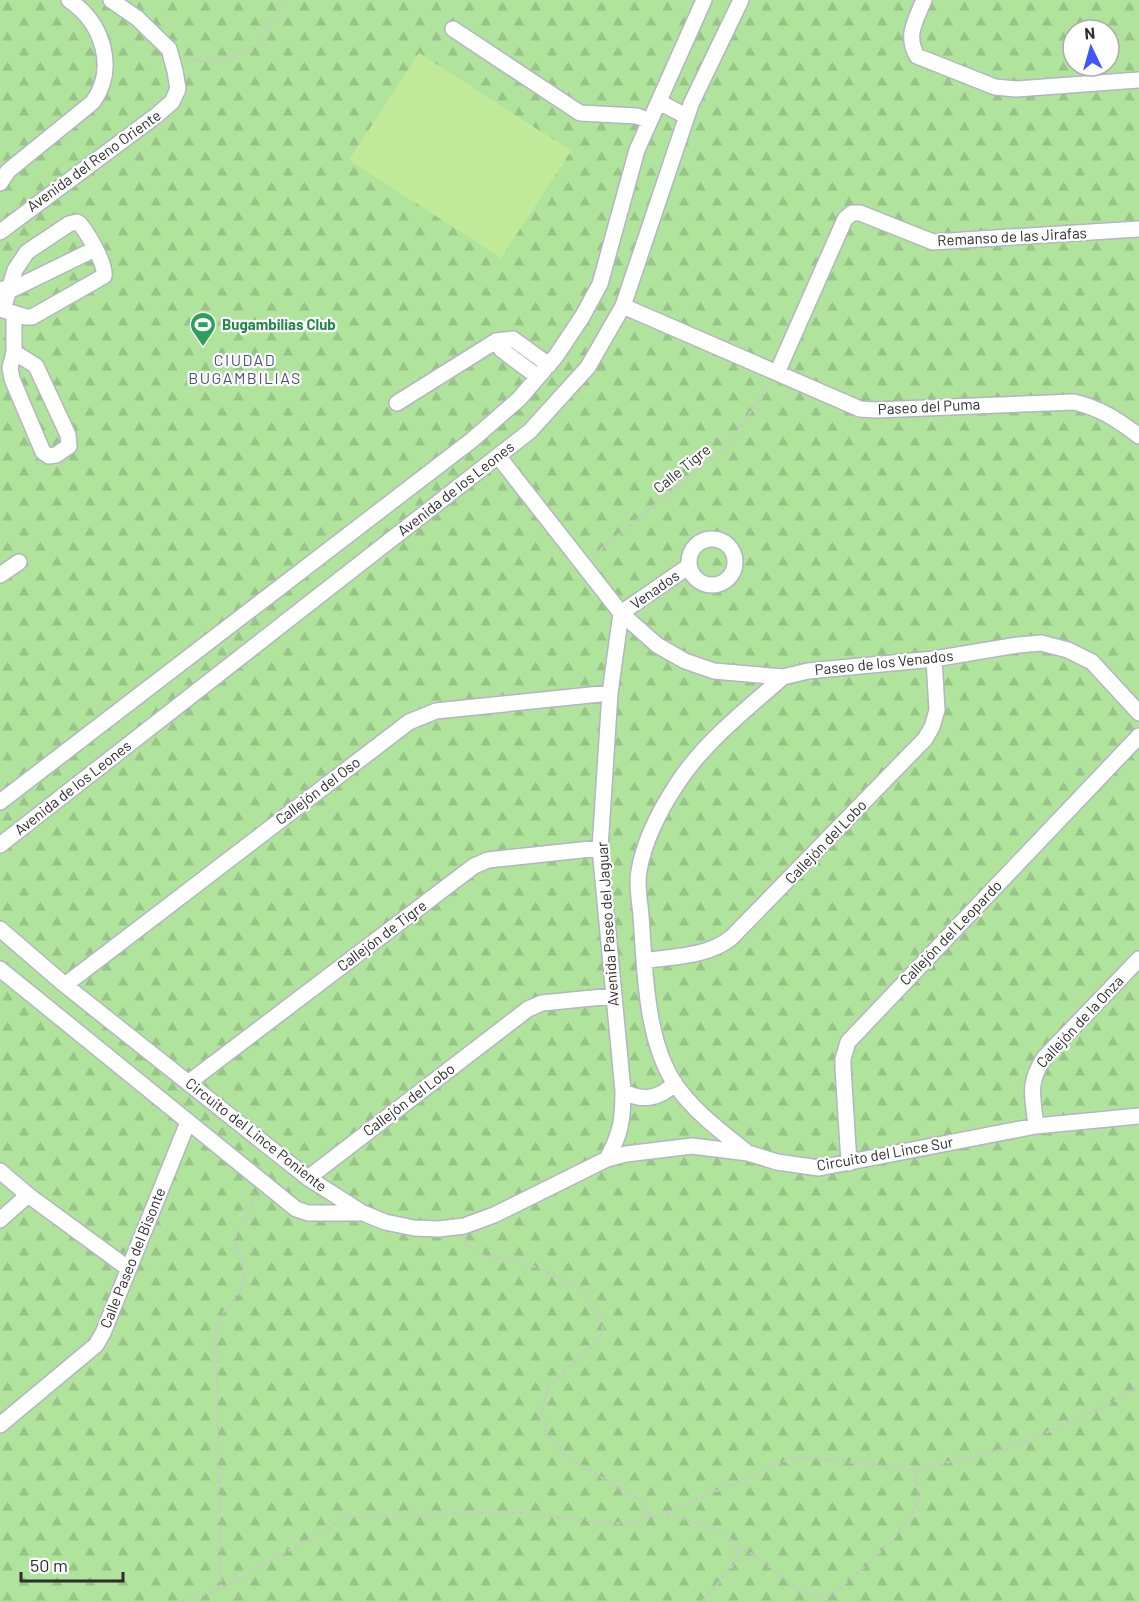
<svg xmlns="http://www.w3.org/2000/svg" width="1139" height="1602" viewBox="0 0 1139 1602" font-family="Barlow,sans-serif">
  <style>
    .forest { fill: url(#forest-firs); fill-rule: evenodd }
    .pitch { fill: #c2eb99 }
    .lines { fill: none; stroke-linecap: round; stroke-linejoin: round }
    .minor-casing { stroke: #b3b5c0; stroke-width: 18 }
    .path { stroke: #c8c8c8; stroke-width: 2; stroke-dasharray: 4.5 3; stroke-linecap: butt }
    .minor { stroke: #fff; stroke-width: 15 }
    .labels { text-anchor: middle; stroke-width: 4.5; stroke-linejoin: round; paint-order: stroke }
    .street-label { font-size: 15px; fill: #2d2d2d; stroke: #fff }
    .leisure-label { font-size: 15px; font-weight: bold; fill: #27864d; stroke: #fff; text-anchor: start }
    .neighbourhood-label { font-size: 16px; letter-spacing: 1.5px; fill: #4d527e; stroke: #fff }
  </style>
  <defs>
    <pattern id="forest-firs" width="22" height="20" patternUnits="userSpaceOnUse" patternTransform="scale(1.5)"><rect width="22" height="20" fill="#b0e49d"/><path d="M5 1l3.5 6h-7zM16 11l3.5 6h-7z" fill="#98c488"/></pattern>
  </defs>
  <rect width="100%" height="100%" fill="#eee9e0"/>
  <path class="forest" d="M0,0H1139V1602H0ZM1073,30H1109V66H1073Z"/>
  <path class="pitch" d="M419,53L571,151L501,258L349,160Z"/>
  <g class="lines">
    <defs>
      <path id="minor" d="M924,0C916,20 905,35 917,56L995,87L1016,89L1139,80
        M453,29L580,113L637,116L650,121
        M659,102L686,116
        M0,183L8,171L93,102C117,68 103,23 69,0
        M0,232L157,115L172,102L178,89L175,71L169,49L137,18L111,0
        M3,289L9,291L95,249
        M623,306L860,409L876,410L1074,402C1100,408 1118,420 1139,436
        M0,309L26,317H32L104,276C106,264 88,234 80,224L77,222L69,224L27,252L15,270L3,309
        M496,341L502,350L538,377
        M14,352L36,366L68,435L69,446L56,455L49,456L43,452L12,379L10,368L14,352V314
        M777,373L845,219L852,213H860L933,242L1139,229
        M397,403L496,341L513,339L549,365
        M498,456L621,613L657,645L685,661L714,671L783,677L808,671L934,659L1018,645L1041,643L1068,650L1092,662L1139,713
        M689 562a23 23 0 1 1 46 0a23 23 0 1 1-46 0Z
        M0,575L19,562
        M621,613L689,566
        M0,802L472,440L519,399L556,356L582,317L600,284L637,150L704,0
        M0,845L530,431L588,367L623,306L691,104L741,0
        M0,929L65,985L308,1178L363,1213L385,1222L414,1228L439,1229L464,1226L494,1215L607,1159L626,1154L692,1146L748,1153L777,1162L819,1168L1036,1126L1139,1116
        M644,961C673,956 707,957 731,938L925,739L932,727L937,710L934,659
        M0,969L296,1209L308,1213H363
        M65,985L409,722L436,711L610,693
        M188,1083L474,866L488,860L600,848
        M623,1091C641,1102 660,1099 675,1083
        M1036,1126C1033,1097 1027,1084 1044,1058L1139,959
        M748,1153C722,1132 694,1112 675,1084C645,1039 645,968 641,916C640,902 636,884 639,871C644,840 660,810 677,784C704,742 746,710 783,677
        M607,1159C621,1133 623,1120 623,1091L600,848L610,693L621,613
        M849,1163L843,1068V1059L848,1042L1139,736
        M0,1171L28,1195L129,1269
        M308,1178L528,1009L542,1003L613,996
        M0,1220L28,1195
        M0,1425L96,1345L103,1333L188,1122"/>
    </defs>
    <use href="#minor" class="minor-casing"/>
    <path class="path" d="M185,57C207,67 238,59 257,43C265,36 279,11 287,0
      M594,555L728,445L769,385
      M466,1239V1243L478,1254L536,1267L579,1288L600,1315L603,1330L595,1344L548,1386L543,1410L545,1431L568,1458L640,1500L651,1518
      M666,1514C682,1520 732,1530 736,1548C737,1552 736,1558 736,1562L702,1602
      M736,1547C767,1556 783,1586 812,1595C817,1597 825,1596 831,1596C854,1575 918,1526 919,1493C919,1486 916,1477 914,1470
      M221,1589L216,1330L223,1313L239,1293L244,1279L242,1258L235,1242L236,1232L256,1196
      M180,1602L221,1589L347,1517L508,1512L625,1524L664,1514L796,1456L914,1470L1014,1447L1102,1408L1139,1386"/>
    <use href="#minor" class="minor"/>
  </g>
  <defs>
    <symbol id="stadium-pin" viewBox="-11 -11 22 30"><path d="M0 17L-7.5 6A9.5 9.5 0 1 1 7.5 6Z" fill="#2e9e5b" stroke="#fff"/><path d="M0-5a6.5 5 0 1 0 0 10a6.5 5 0 1 0 0-10ZM-3.5-1.8h7v3.6h-7Z" fill="#fff"/></symbol>
  </defs>
  <g fill-rule="evenodd">
    <use href="#stadium-pin" x="188" y="310" width="30" height="40"/>
  </g>
  <g class="labels">
    <g class="street-label">
      <text transform="translate(94 161) rotate(-36)" y="5">Avenida del Reno Oriente</text>
      <text transform="translate(1012 237) rotate(-3)" y="5">Remanso de las Jirafas</text>
      <text transform="translate(929 407) rotate(-3)" y="5">Paseo del Puma</text>
      <text transform="translate(682 469) rotate(-39)" y="5">Calle Tigre</text>
      <text transform="translate(456 489) rotate(-38)" y="5">Avenida de los Leones</text>
      <text transform="translate(655 590) rotate(-35)" y="5">Venados</text>
      <text transform="translate(884 663) rotate(-6)" y="5">Paseo de los Venados</text>
      <text transform="translate(73 788) rotate(-38)" y="5">Avenida de los Leones</text>
      <text transform="translate(318 791) rotate(-37)" y="5">Callejón del Oso</text>
      <text transform="translate(826 842) rotate(-46)" y="5">Callejón del Lobo</text>
      <text transform="translate(608 924) rotate(-94)" y="5">Avenida Paseo del Jaguar</text>
      <text transform="translate(951 933) rotate(-46)" y="5">Callejón del Leopardo</text>
      <text transform="translate(382 936) rotate(-37)" y="5">Callejón de Tigre</text>
      <text transform="translate(1080 1022) rotate(-47)" y="5">Callejón de la Onza</text>
      <text transform="translate(409 1100) rotate(-37)" y="5">Callejón del Lobo</text>
      <text transform="translate(256 1135) rotate(38)" y="5">Circuito del Lince Poniente</text>
      <text transform="translate(885 1154) rotate(-10)" y="5">Circuito del Lince Sur</text>
      <text transform="translate(133 1258) rotate(-68)" y="5">Calle Paseo del Bisonte</text>
    </g>
    <g class="leisure-label">
      <text x="222" y="330">Bugambilias Club</text>
    </g>
    <g class="neighbourhood-label">
      <text x="245" y="366">CIUDAD<tspan x="245" dy="18">BUGAMBILIAS</tspan></text>
    </g>
  </g>
  <g transform="translate(1091 48) rotate(355)"><circle r="28" fill="#ffffff" stroke="#ababab" stroke-width="1.5"/>
  <path d="M0-4.5L10 22L0 15L-10 22Z" fill="#4256f9"/>
  <text y="-9" font-size="16" font-weight="bold" text-anchor="middle" fill="#2d2d2d">N</text>
  </g>
  <path d="M21 1572v9h102v-9" fill="none" stroke="#2d2d2d" stroke-width="3"/>
  <text x="30" y="1572" font-size="18" fill="#2d2d2d" stroke="#ffffff" stroke-width="4.5" paint-order="stroke">50 m</text>
</svg>
